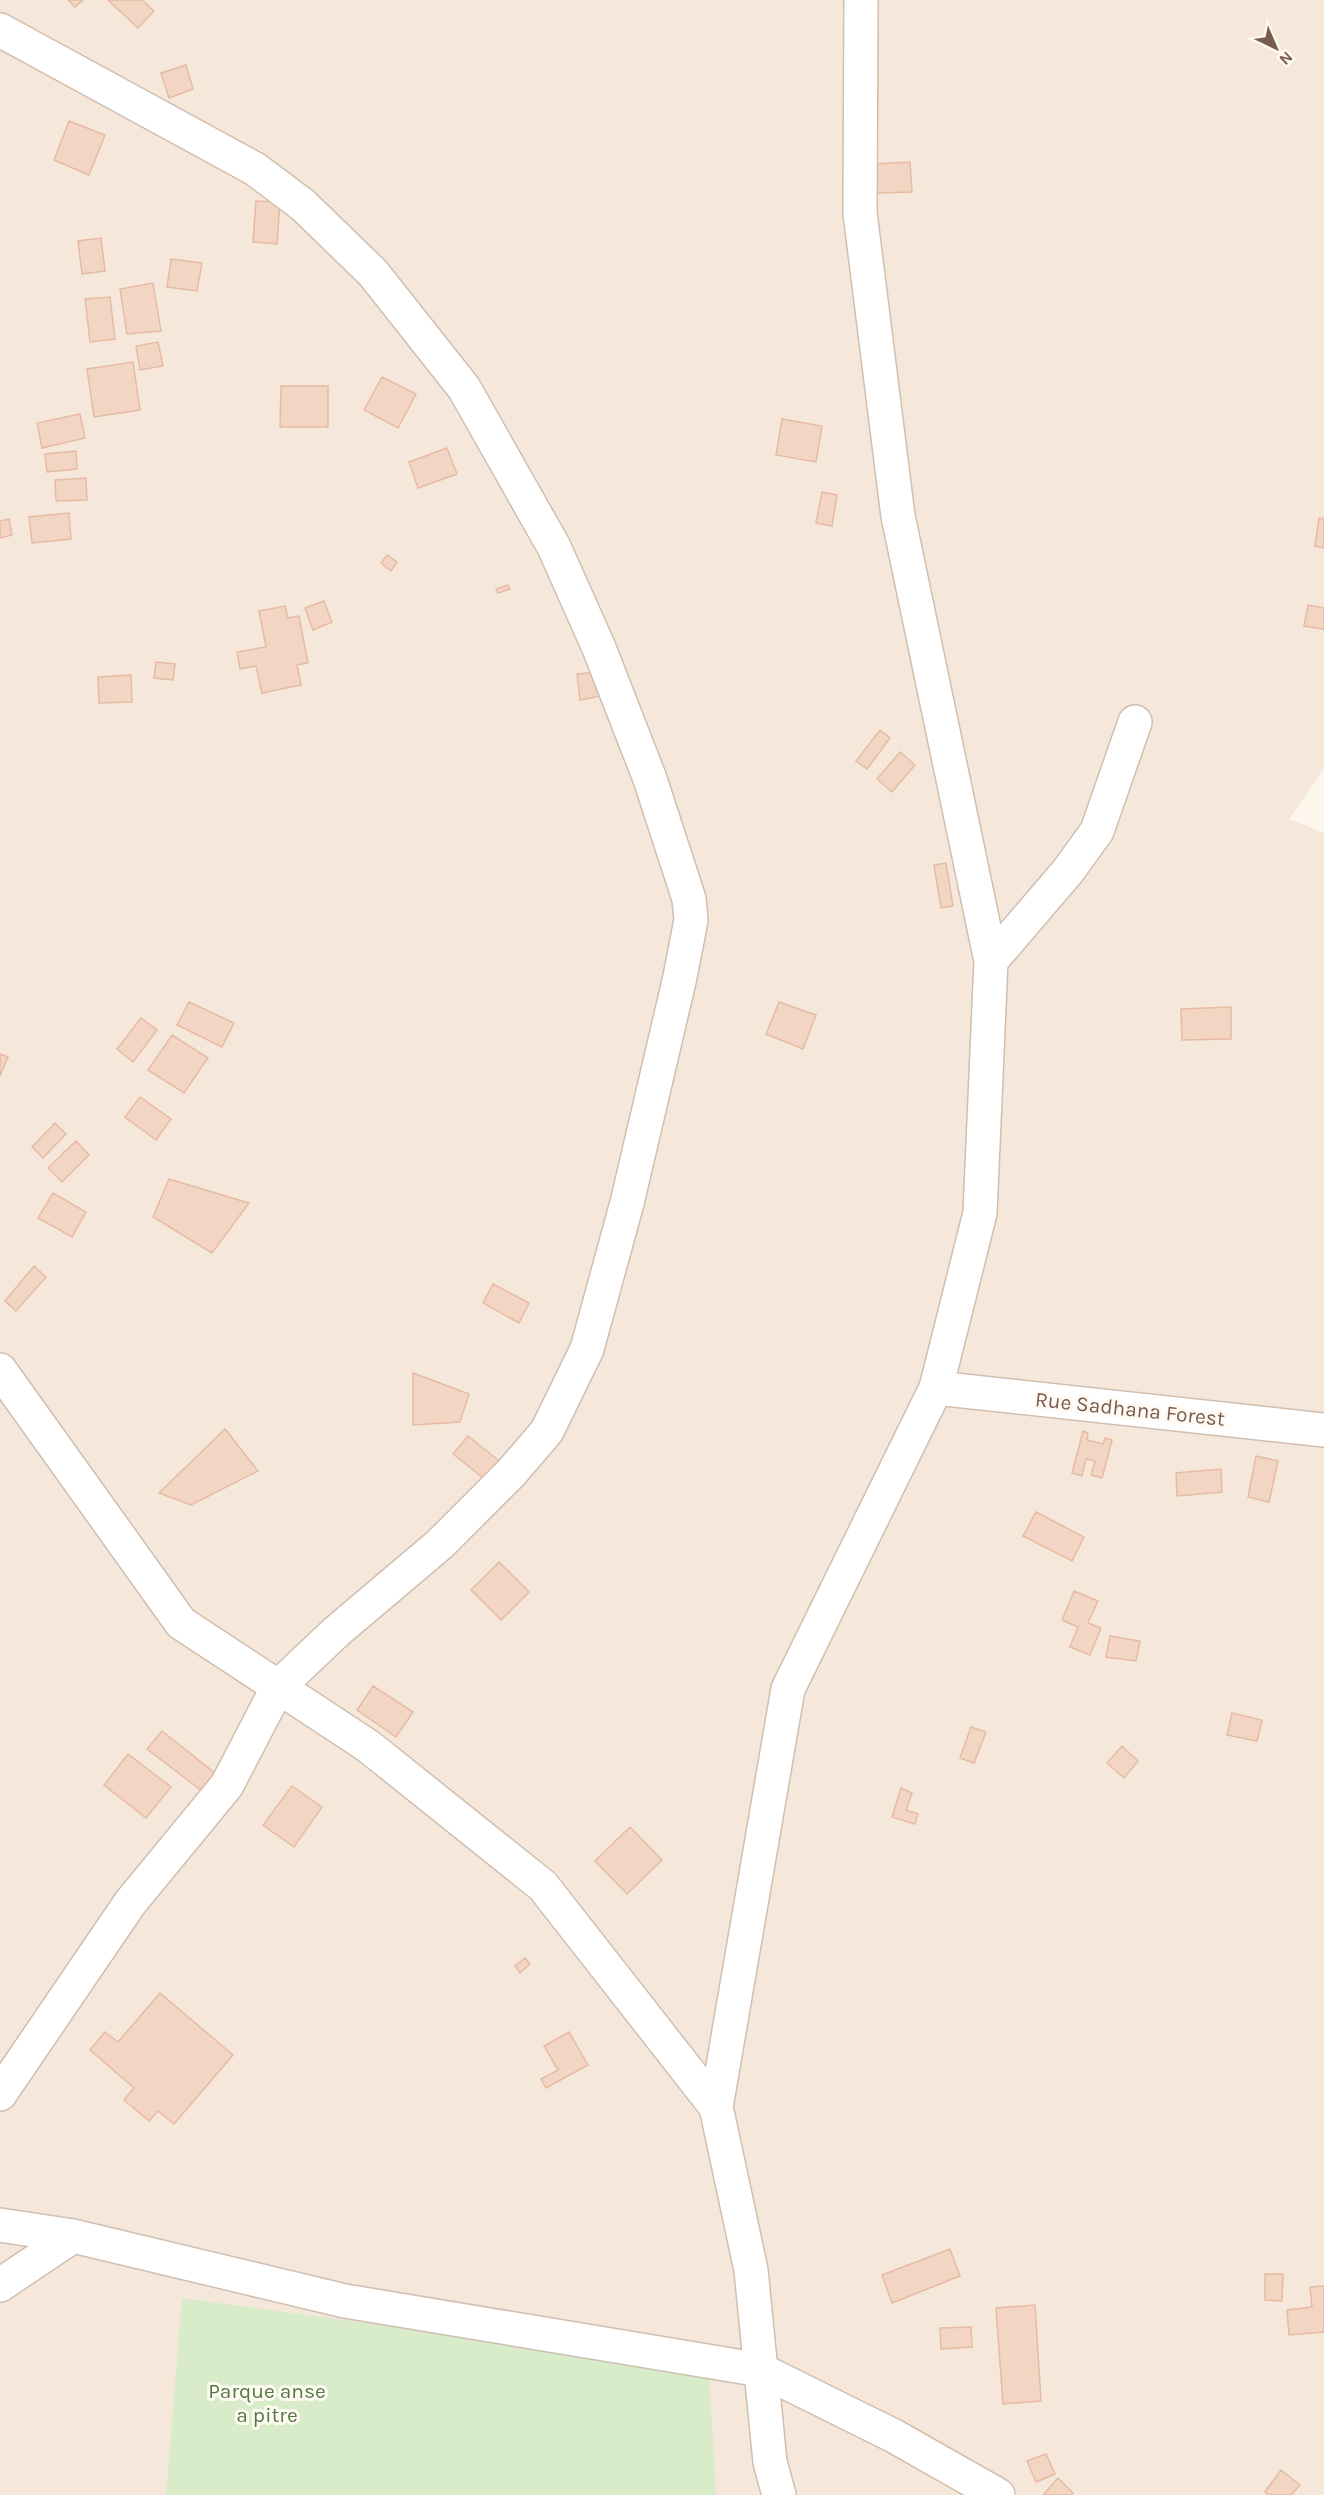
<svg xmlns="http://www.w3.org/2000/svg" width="1324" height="2495" viewBox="0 0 1324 2495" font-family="Karla,sans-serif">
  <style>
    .residential { fill: #f5e8da }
    .green { fill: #d8ecc9 }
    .building { fill: #f3d5c3; stroke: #e6bba3; stroke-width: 1.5 }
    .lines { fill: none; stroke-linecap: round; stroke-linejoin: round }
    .street-casing { stroke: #d1beb0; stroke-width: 36 }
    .street { stroke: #fff; stroke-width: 33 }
    .labels { text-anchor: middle; stroke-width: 6; stroke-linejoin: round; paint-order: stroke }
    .street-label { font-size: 21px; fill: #7a5c4d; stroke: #fffaf3 }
    .park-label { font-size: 21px; fill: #537a41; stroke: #fffaf3 }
  </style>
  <rect width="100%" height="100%" fill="#fdf6ec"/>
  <path class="residential" d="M0,0H1324V769L1289,819L1324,833V2495H0Z"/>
  <path class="green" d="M182,2298L709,2370L716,2495H166Z"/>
  <path class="building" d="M68,0H83L75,7Z
    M108,0H142L154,11L138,28Z
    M186,65L193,89L169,98L161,73Z
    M69,121L105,135L89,175L54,160Z
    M910,162L912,192L876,193L874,164Z
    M256,201L280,202L277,244L253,242Z
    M101,238L105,271L82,274L78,241Z
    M171,259L202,263L197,291L167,287Z
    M153,283L161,331L127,334L120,289Z
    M110,297L115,339L90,342L85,299Z
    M158,342L163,366L140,370L136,346Z
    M133,362L140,410L94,417L87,369Z
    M382,377L416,394L398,428L364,410Z
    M281,386H328V427H280Z
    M80,414L85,438L42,448L37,423Z
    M782,419L822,426L816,462L776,455Z
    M447,448L457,474L418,488L409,462Z
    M76,451L77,469L47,472L45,454Z
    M86,478L87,500L56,501L55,480Z
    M822,492L837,495L832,526L816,523Z
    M69,513L71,539L32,543L29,517Z
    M1319,518L1324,519V548L1315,546Z
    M9,519L12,535L0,538V521Z
    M387,555L397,562L391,571L381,563Z
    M508,585L510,589L498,593L496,589Z
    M324,601L332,622L313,630L305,608Z
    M1308,605L1324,608V629L1304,626Z
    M285,606L288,618L299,616L308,663L297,665L301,685L262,693L256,666L240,669L237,652L266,647L259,611Z
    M156,662L175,664L173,680L154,678Z
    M598,672L601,696L580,700L577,674Z
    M131,675L132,702L99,703L98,677Z
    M880,730L890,738L867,769L856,761Z
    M900,752L915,765L892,792L877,779Z
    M946,863L953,906L941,908L934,865Z
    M189,1002L234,1023L222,1047L177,1025Z
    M779,1002L816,1015L803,1049L766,1034Z
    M1231,1007V1039L1182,1040L1181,1009Z
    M141,1018L157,1030L133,1062L117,1049Z
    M172,1035L208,1058L184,1093L148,1070Z
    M0,1054L8,1057L0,1076Z
    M140,1097L171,1119L156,1140L125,1117Z
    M55,1123L66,1134L43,1158L32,1147Z
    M76,1141L89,1155L62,1182L48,1168Z
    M169,1179L249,1203L212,1253L153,1217Z
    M53,1193L86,1212L72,1237L38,1218Z
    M34,1266L46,1277L16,1311L5,1301Z
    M493,1284L529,1303L519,1323L483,1303Z
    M413,1373L469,1394L460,1422L413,1425Z
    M225,1429L258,1471L191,1505L159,1493Z
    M1083,1431L1088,1433L1087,1440L1103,1444L1105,1438L1112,1440L1102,1478L1091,1475L1095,1461L1086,1459L1082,1476L1072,1473Z
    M468,1436L507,1467L492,1485L453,1454Z
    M1256,1456L1278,1461L1269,1502L1248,1497Z
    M1221,1469L1222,1492L1177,1496L1176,1473Z
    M1036,1512L1084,1537L1072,1561L1023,1536Z
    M499,1562L529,1592L501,1620L471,1590Z
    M1074,1591L1098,1601L1088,1623L1101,1628L1090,1655L1070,1647L1078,1627L1062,1620Z
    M1110,1636L1140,1641L1136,1661L1106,1657Z
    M373,1686L413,1712L396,1737L357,1710Z
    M1232,1713L1262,1720L1257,1741L1227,1735Z
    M971,1727L986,1732L974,1763L960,1758Z
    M162,1731L225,1781L211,1798L147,1749Z
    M1122,1746L1138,1761L1124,1778L1107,1763Z
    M128,1754L171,1787L146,1818L104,1785Z
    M292,1786L322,1807L294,1847L263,1825Z
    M901,1788L912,1793L906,1810L918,1814L915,1824L892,1817Z
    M630,1827L662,1860L627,1894L595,1861Z
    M525,1958L530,1964L520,1973L515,1966Z
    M160,1993L233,2055L174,2124L158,2111L149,2121L124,2100L134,2088L90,2050L105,2032L118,2042Z
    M569,2032L588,2065L546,2088L541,2079L558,2070L544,2046Z
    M950,2249L960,2276L892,2303L882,2275Z
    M1265,2274H1283L1282,2301L1265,2300Z
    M1324,2286V2332L1289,2335L1287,2310L1312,2307L1310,2287Z
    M1035,2305L1041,2401L1003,2404L996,2308Z
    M971,2327L972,2347L941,2349L940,2328Z
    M1046,2454L1055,2474L1036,2482L1027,2461Z
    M1281,2470L1300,2485L1291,2495H1268L1265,2492Z
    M1058,2478L1073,2493L1071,2495H1043Z"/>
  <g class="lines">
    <defs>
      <path id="street" d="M0,30L255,169L303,205L373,273L464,388L554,547L599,648L650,779L689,899L691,920L680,977L627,1203L587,1349L547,1431L511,1473L440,1544L336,1632L278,1687L227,1785L130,1903L0,2094
        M991,961L1068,871L1097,831L1135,722
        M0,1370L181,1623L368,1746L543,1886L716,2107L751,2270L770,2462L779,2495
        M936,1388L1324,1430
        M716,2107L788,1689L936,1388L980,1213L991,961L898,516L860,213L861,0
        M0,2225L73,2236L345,2301L761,2370L894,2436L998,2495
        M0,2285L73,2236"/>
    </defs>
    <use href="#street" class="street-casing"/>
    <use href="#street" class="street"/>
  </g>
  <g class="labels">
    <g class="street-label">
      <text transform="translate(1130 1409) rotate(6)" y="7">Rue Sadhana Forest</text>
    </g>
    <g class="park-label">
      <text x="267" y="2398">Parque anse<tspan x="267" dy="24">a pitre</tspan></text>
    </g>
  </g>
  <g transform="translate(1276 48) rotate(136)" stroke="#fffaf3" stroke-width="4.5" paint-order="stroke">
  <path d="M0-4.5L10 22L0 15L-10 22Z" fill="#7a5c4d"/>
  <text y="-9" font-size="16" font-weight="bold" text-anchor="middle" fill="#7a5c4d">N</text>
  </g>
</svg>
